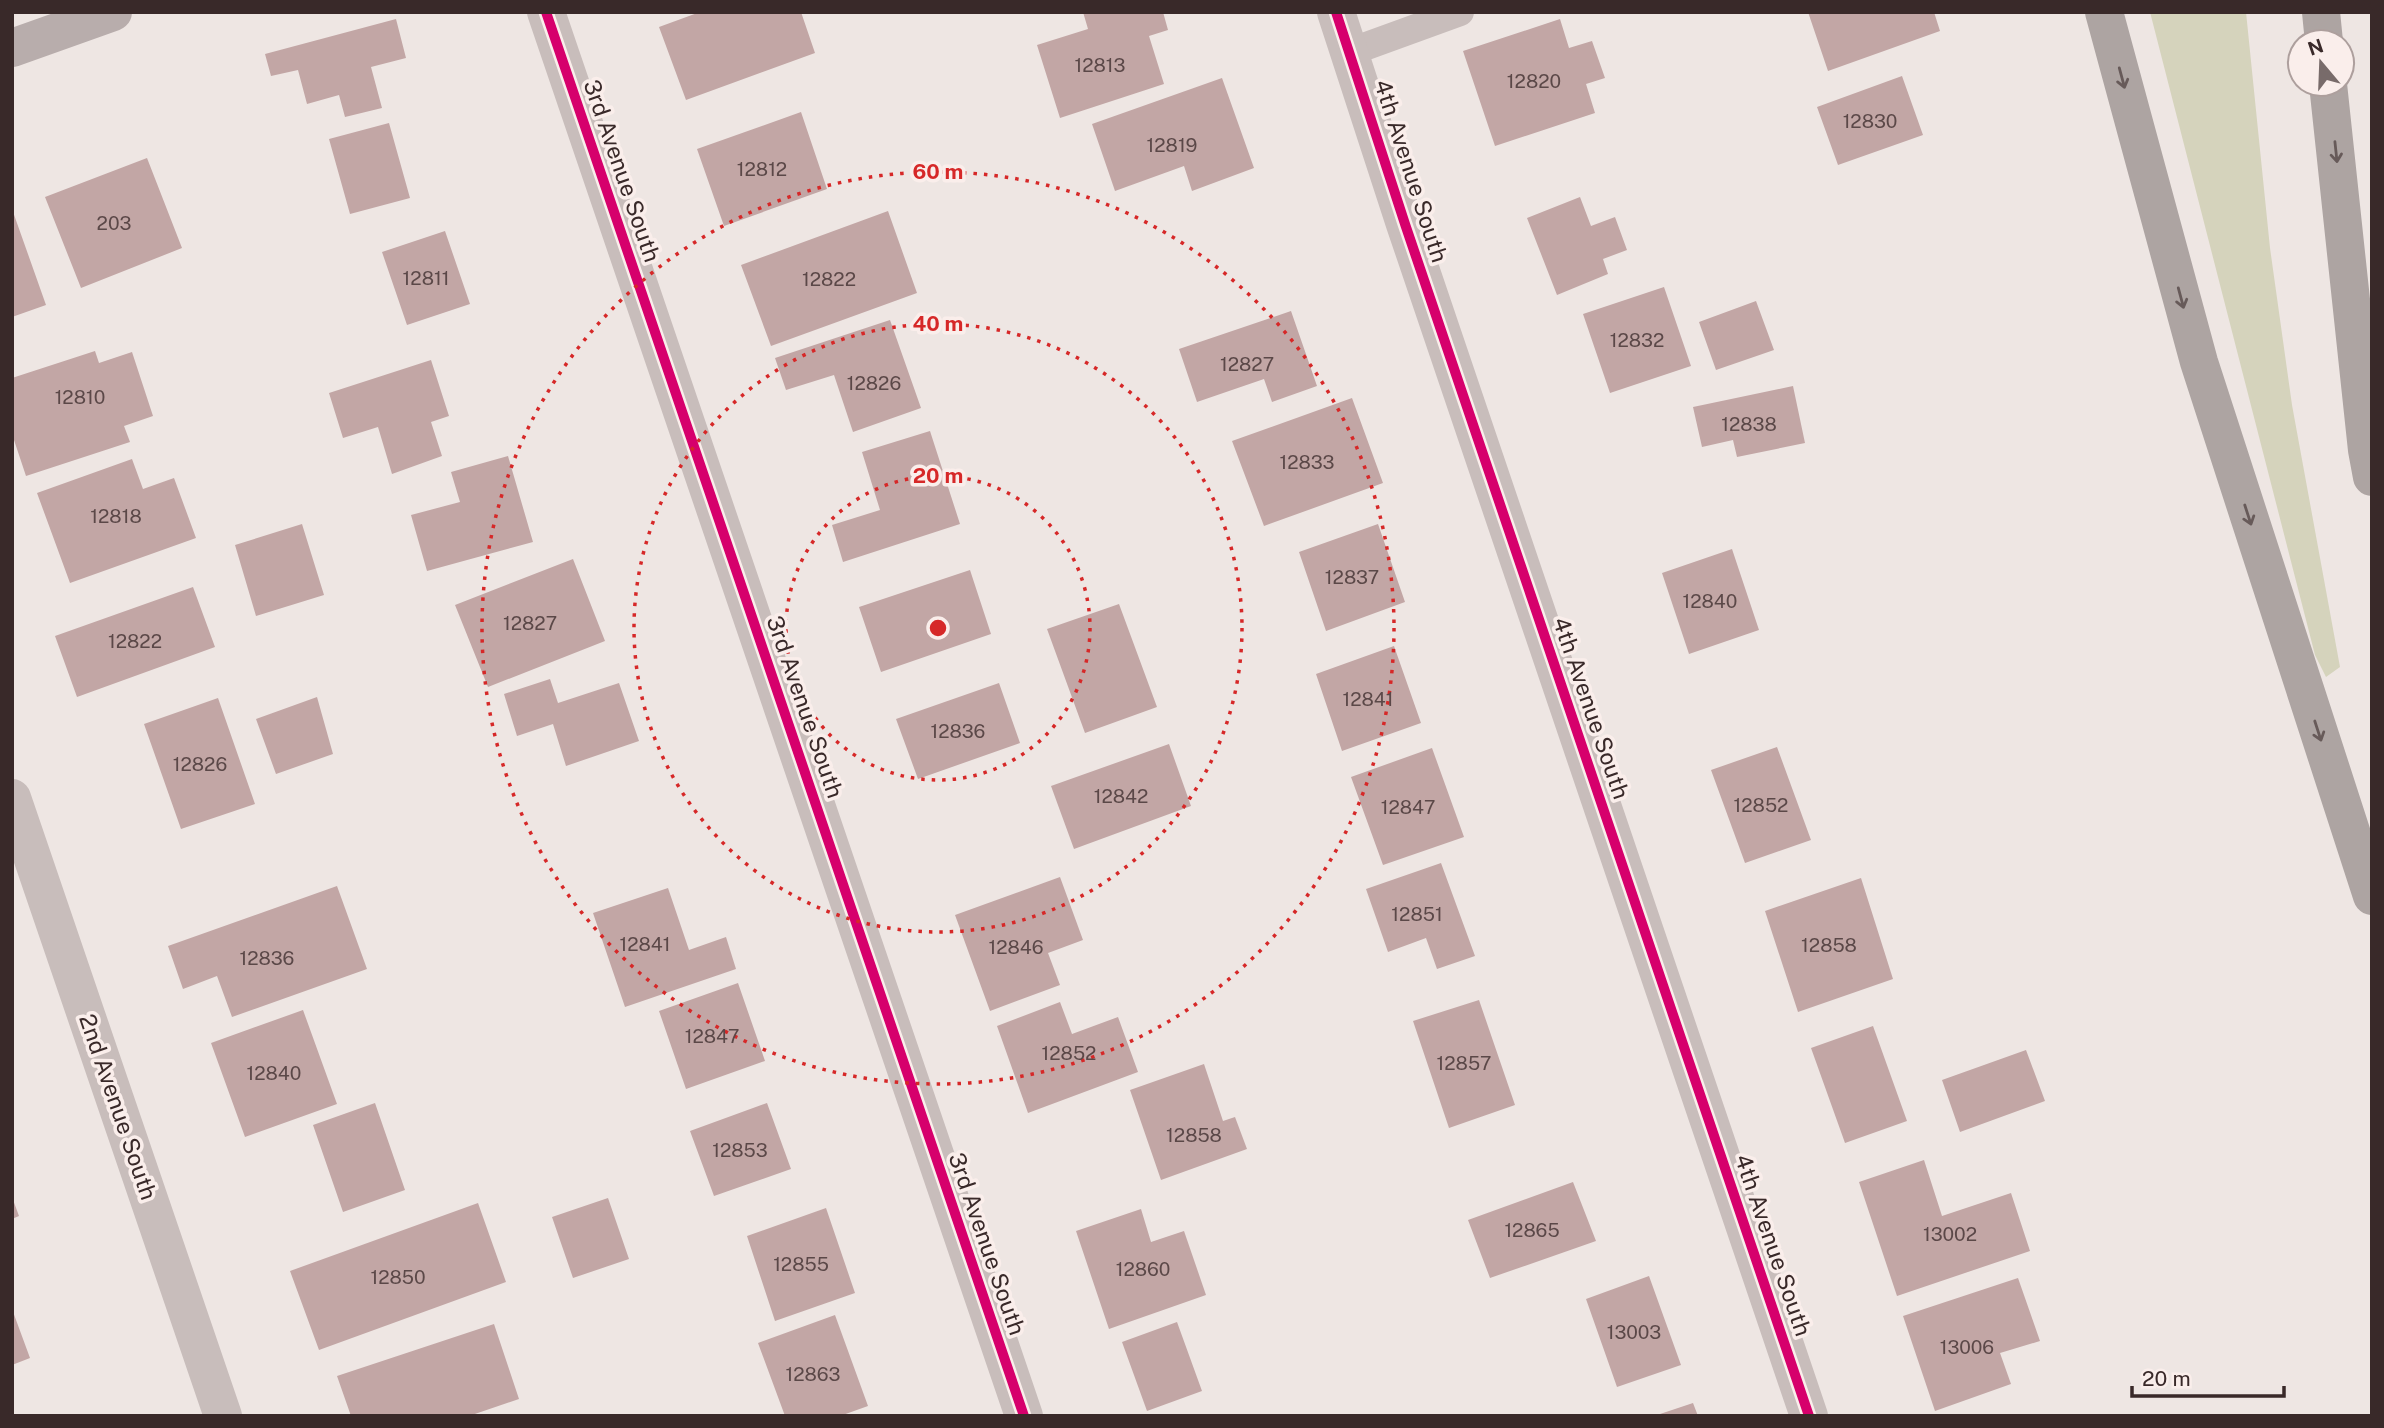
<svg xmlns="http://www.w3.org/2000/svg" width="2384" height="1428" viewBox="0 0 2384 1428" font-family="'Public Sans',sans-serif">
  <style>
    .green { fill: #d5d3bc }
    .building { fill: #c2a6a5 }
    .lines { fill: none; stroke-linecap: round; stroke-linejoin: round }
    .service { stroke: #c8bdbb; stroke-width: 28 }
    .minor { stroke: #c8bdbb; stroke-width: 38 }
    .tertiary { stroke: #c8bdbb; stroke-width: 38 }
    .secondary { stroke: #b8adac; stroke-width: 38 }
    .motorway { stroke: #ada4a2; stroke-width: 38 }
    .cycleway-casing { stroke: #faeeeb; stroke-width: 15 }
    .cycleway { stroke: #d6006c; stroke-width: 10 }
    .oneway { stroke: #675a59 }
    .ring { fill: none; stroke: #d62828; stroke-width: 3.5; stroke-dasharray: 3.5 7 }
    .labels { text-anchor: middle; stroke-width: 7; stroke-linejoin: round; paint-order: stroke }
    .number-label { font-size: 19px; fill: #5b4848 }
    .street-label { font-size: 23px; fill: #392929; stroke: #faeeeb }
    .centre { fill: #d62828; stroke: #faeeeb; stroke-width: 3.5 }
    .ring-label { font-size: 21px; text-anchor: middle; font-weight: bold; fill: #d62828; stroke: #faeeeb; stroke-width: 7; stroke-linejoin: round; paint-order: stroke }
  </style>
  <rect width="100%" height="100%" fill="#eee6e3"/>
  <path class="green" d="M2150,12H2246L2270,248L2292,405L2340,667L2326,677L2315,655Z"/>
  <path class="building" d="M700,12H801L815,53L686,100L659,27Z
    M1083,12H1163L1168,30L1149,36L1164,84L1060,118L1037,45L1088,29Z
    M1808,12H1934L1940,31L1828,71Z
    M396,19L406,58L371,67L382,108L345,117L339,95L307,104L298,70L271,76L265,54Z
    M1560,19L1569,48L1592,41L1605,78L1586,84L1595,113L1495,146L1463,51Z
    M1902,76L1923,135L1838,165L1817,107Z
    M1222,78L1254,168L1192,191L1184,166L1115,191L1092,124Z
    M801,112L827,189L724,226L697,149Z
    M389,123L410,198L350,214L329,139Z
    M147,158L182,248L81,288L45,197Z
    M1580,197L1591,226L1615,217L1627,250L1603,259L1608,274L1557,295L1527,218Z
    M12,209L46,305L12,317Z
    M888,211L917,293L771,346L741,265Z
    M445,231L470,304L407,325L382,252Z
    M1664,287L1691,366L1610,393L1583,314Z
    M1756,301L1774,350L1716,370L1699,322Z
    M1291,311L1317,386L1272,402L1264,379L1197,402L1179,349Z
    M890,320L921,408L853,432L834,375L786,390L775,358Z
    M95,351L99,363L132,352L153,416L124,426L130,442L26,476L12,434V378Z
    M431,360L449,416L431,422L442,456L392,474L378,427L343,438L329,393Z
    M1793,386L1805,443L1737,457L1733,440L1702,447L1693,407Z
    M1352,398L1383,483L1264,526L1232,441Z
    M930,431L960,524L843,562L832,525L880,510L862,452Z
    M508,456L533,542L427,571L411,515L460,502L451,472Z
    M132,459L143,489L174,478L196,538L70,583L37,493Z
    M302,524L324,595L256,616L235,545Z
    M1378,524L1405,602L1326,631L1299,552Z
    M1732,549L1759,630L1689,654L1662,573Z
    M573,559L605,641L488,687L455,605Z
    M970,570L991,634L881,672L859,607Z
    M193,587L215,647L77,697L55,636Z
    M1119,604L1157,707L1085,733L1047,629Z
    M1394,646L1421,723L1342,751L1316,674Z
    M550,679L558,703L619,683L639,741L566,766L553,724L517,736L504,694Z
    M999,683L1020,743L918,779L896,719Z
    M317,697L333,754L276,774L256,719Z
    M218,698L255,804L181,829L144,724Z
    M1169,744L1191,806L1074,849L1051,786Z
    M1777,747L1811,840L1745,863L1711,770Z
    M1432,748L1464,837L1383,865L1351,777Z
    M1441,863L1475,956L1437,969L1426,938L1388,952L1366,889Z
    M1060,877L1083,940L1048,953L1060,985L990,1011L955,915Z
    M1861,878L1893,979L1798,1012L1765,911Z
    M337,886L367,969L232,1017L217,976L183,989L168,946Z
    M668,888L689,950L726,937L736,969L625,1007L593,913Z
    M738,983L765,1061L686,1089L659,1011Z
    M1479,1000L1515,1105L1449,1128L1413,1021Z
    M1060,1002L1072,1034L1118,1017L1138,1072L1028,1113L997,1026Z
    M303,1010L337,1104L245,1137L211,1043Z
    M1873,1026L1907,1121L1845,1143L1811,1048Z
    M2026,1050L2045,1101L1960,1132L1942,1080Z
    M1204,1064L1223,1121L1235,1117L1247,1149L1161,1180L1130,1090Z
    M375,1103L405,1190L343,1212L313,1125Z
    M767,1103L791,1169L714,1196L690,1131Z
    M1924,1160L1942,1216L2011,1193L2030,1251L1897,1296L1859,1182Z
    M1573,1182L1596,1241L1490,1278L1468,1220Z
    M12,1197L19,1216L12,1219Z
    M608,1198L629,1259L573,1278L552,1217Z
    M478,1203L506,1282L319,1350L290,1271Z
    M826,1208L855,1293L775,1321L747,1236Z
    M1141,1209L1151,1242L1184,1231L1206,1295L1109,1329L1076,1231Z
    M1649,1276L1681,1365L1617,1387L1586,1299Z
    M2018,1278L2040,1341L2000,1353L2011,1384L1935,1411L1903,1316Z
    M12,1309L30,1358L12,1365Z
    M835,1315L868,1406L840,1416H785L758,1343Z
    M1177,1322L1202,1391L1147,1411L1122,1342Z
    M494,1324L519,1399L469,1416H351L337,1376Z
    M1693,1403L1698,1416H1657V1415Z"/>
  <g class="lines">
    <path class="service" d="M1350,52L1460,12"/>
    <path class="minor" d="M546,12L1024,1416
      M12,798L223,1416"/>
    <path class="tertiary" d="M1336,12L1405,224L1809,1416"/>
    <path class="secondary" d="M12,48L113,12"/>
    <path class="motorway" d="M2104,12L2199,362L2372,896
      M2321,12L2324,42
      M2328,84L2367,450L2372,477"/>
    <defs>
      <path id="cycleway" d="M546,12L1024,1416
        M1336,12L1405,224L1809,1416"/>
    </defs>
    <use href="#cycleway" class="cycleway-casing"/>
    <use href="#cycleway" class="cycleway"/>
  </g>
  <defs><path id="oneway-shaft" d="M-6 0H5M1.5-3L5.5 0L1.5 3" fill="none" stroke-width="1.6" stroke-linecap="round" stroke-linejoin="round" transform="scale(1.75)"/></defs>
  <g class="oneway">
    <use href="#oneway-shaft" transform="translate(2122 78) rotate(75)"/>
    <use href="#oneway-shaft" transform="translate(2336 152) rotate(84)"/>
    <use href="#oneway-shaft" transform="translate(2181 298) rotate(75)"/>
    <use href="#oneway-shaft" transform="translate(2248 515) rotate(72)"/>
    <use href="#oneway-shaft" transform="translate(2318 731) rotate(72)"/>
  </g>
  <g class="ring">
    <circle cx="938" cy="628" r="152"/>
    <circle cx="938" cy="628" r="304"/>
    <circle cx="938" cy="628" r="456"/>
  </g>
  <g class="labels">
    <g class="number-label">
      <text x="1100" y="72">12813</text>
      <text x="1534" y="88">12820</text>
      <text x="1870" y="128">12830</text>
      <text x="1172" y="152">12819</text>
      <text x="762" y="176">12812</text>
      <text x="114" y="230">203</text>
      <text x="426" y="285">12811</text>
      <text x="829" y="286">12822</text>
      <text x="1637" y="347">12832</text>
      <text x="1247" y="371">12827</text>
      <text x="874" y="390">12826</text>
      <text x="80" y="404">12810</text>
      <text x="1749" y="431">12838</text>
      <text x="1307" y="469">12833</text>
      <text x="116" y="523">12818</text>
      <text x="1352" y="584">12837</text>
      <text x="1710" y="608">12840</text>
      <text x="530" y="630">12827</text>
      <text x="135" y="648">12822</text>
      <text x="1368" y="706">12841</text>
      <text x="958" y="738">12836</text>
      <text x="200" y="771">12826</text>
      <text x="1121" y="803">12842</text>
      <text x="1761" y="812">12852</text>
      <text x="1408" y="814">12847</text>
      <text x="1417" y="921">12851</text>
      <text x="645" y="951">12841</text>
      <text x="1829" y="952">12858</text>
      <text x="1016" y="954">12846</text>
      <text x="267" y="965">12836</text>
      <text x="712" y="1043">12847</text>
      <text x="1069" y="1060">12852</text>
      <text x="1464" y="1070">12857</text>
      <text x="274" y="1080">12840</text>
      <text x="1194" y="1142">12858</text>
      <text x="740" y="1157">12853</text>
      <text x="1532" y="1237">12865</text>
      <text x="1950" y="1241">13002</text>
      <text x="801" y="1271">12855</text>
      <text x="1143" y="1276">12860</text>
      <text x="398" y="1284">12850</text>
      <text x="1634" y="1339">13003</text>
      <text x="1967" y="1354">13006</text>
      <text x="813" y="1381">12863</text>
    </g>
    <g class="street-label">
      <text transform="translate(622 171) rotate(71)" y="8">3rd Avenue South</text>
      <text transform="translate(1411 171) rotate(72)" y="8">4th Avenue South</text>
      <text transform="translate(805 707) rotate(71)" y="8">3rd Avenue South</text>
      <text transform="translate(1591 708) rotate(71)" y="8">4th Avenue South</text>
      <text transform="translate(118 1107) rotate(71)" y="8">2nd Avenue South</text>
      <text transform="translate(987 1244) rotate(71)" y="8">3rd Avenue South</text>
      <text transform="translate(1773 1245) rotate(71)" y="8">4th Avenue South</text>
    </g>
  </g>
  <circle cx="938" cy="628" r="10" class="centre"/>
  <g class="ring-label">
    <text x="938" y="179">60 m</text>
    <text x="938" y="331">40 m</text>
    <text x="938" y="483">20 m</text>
  </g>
  <rect width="2384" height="1428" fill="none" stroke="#392929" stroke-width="28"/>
  <g transform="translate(2321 63) rotate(341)"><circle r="33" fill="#faeeeb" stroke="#ad9f9d" stroke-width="2"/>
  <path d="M0-5L12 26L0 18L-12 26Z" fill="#786b6a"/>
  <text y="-10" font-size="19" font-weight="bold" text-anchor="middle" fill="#392929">N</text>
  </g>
  <path d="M2132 1386v10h152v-10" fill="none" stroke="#392929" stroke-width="3.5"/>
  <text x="2142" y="1386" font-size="21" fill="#392929" stroke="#faeeeb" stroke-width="5" paint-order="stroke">20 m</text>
</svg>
